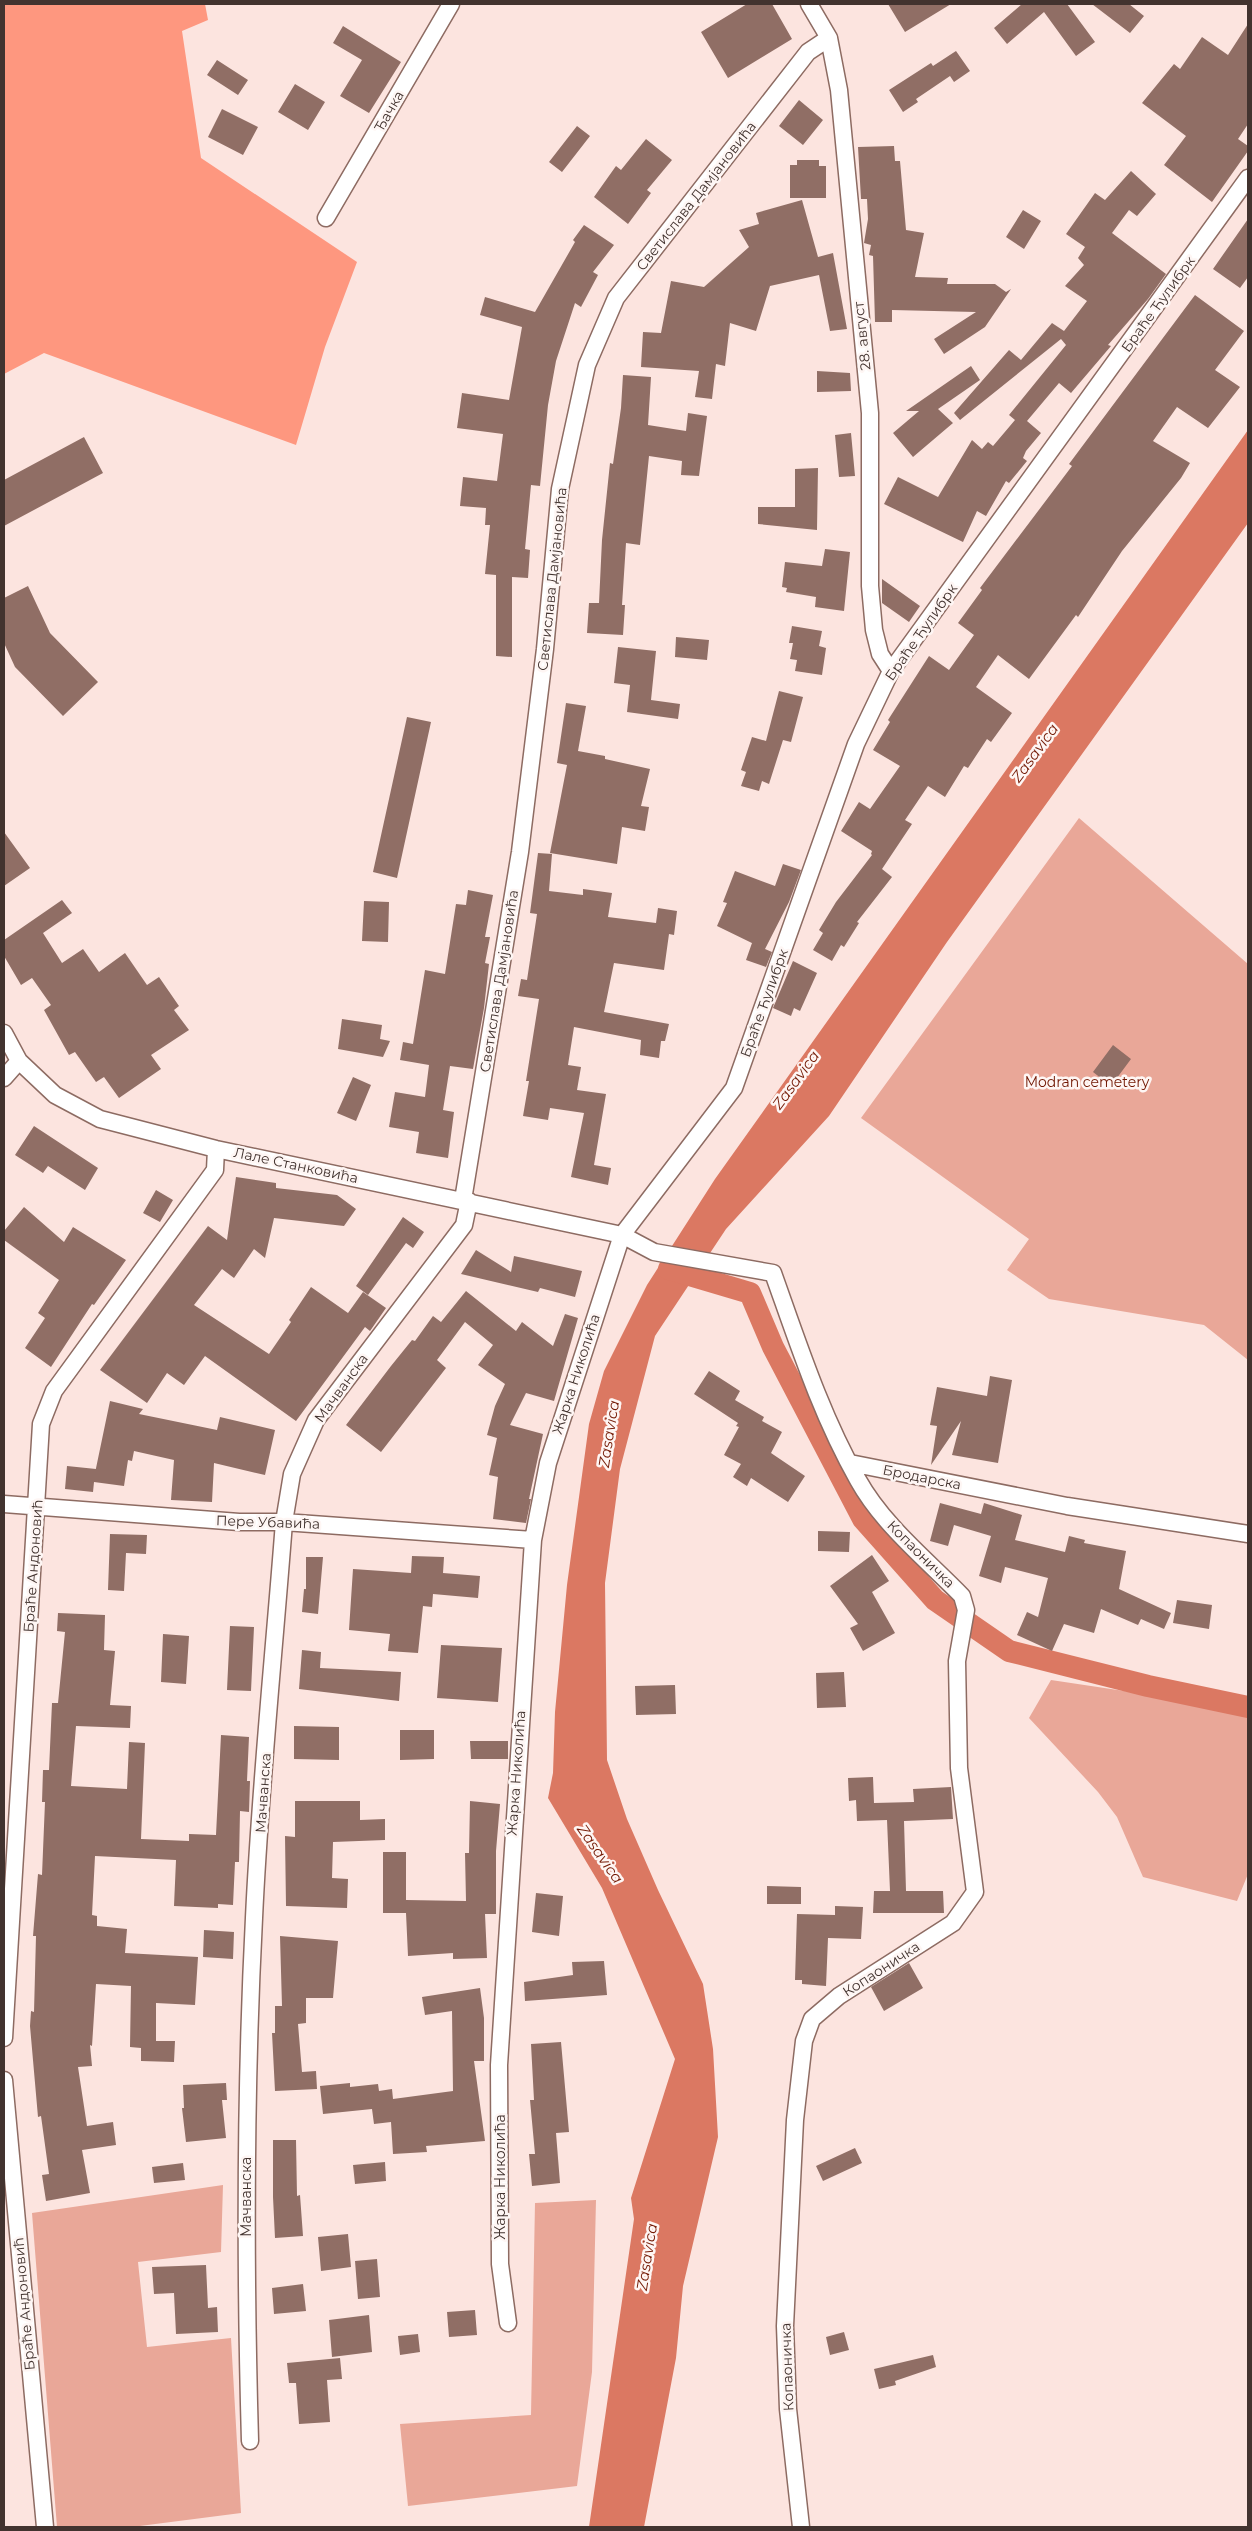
<svg xmlns="http://www.w3.org/2000/svg" width="1252" height="2531" viewBox="0 0 1252 2531" font-family="Montserrat,sans-serif">
  <style>
    .green { fill: #e9a798 }
    .forest { fill: #fe977f }
    .water { fill: #db7862 }
    .lines { fill: none; stroke-linecap: round; stroke-linejoin: round }
    .canal { stroke: #db7862; stroke-width: 22 }
    .building { fill: #906e65 }
    .street-casing { stroke: #8d6b62; stroke-width: 19 }
    .street { stroke: #fff; stroke-width: 16 }
    .labels { text-anchor: middle; stroke-width: 5; stroke-linejoin: round; paint-order: stroke }
    .street-label { font-size: 14px; fill: #42332f; stroke: #fef6f4 }
    .park-label { font-size: 14px; fill: #701601; stroke: #fef6f4 }
    .water-label { font-size: 15px; font-style: italic; fill: #741a05; stroke: #fef6f4 }
  </style>
  <rect width="100%" height="100%" fill="#fce4df"/>
  <path class="green" d="M1079,818L1248,964V1360L1204,1325L1049,1299L1007,1270L1029,1239L861,1118Z
    M1051,1680L1191,1701L1248,1716V1874L1237,1901L1143,1877L1117,1817L1098,1792L1029,1718Z
    M223,2185L221,2252L138,2262L147,2347L231,2338L241,2513L132,2527H57L32,2213Z
    M596,2200L592,2372L577,2486L408,2506L400,2424L531,2415L535,2203Z"/>
  <path class="forest" d="M4,4H205L208,20L182,31L201,158L357,262L325,347L296,445L44,353L4,374Z"/>
  <path class="water" d="M1248,430V523L947,942L829,1116L726,1229L655,1336L620,1469L605,1583L607,1760L627,1819L658,1890L703,1984L713,2049L718,2137L683,2286L676,2358L644,2527H589L634,2219L631,2198L675,2059L602,1888L548,1798L553,1773L555,1712L567,1585L589,1424L604,1371L647,1285L715,1179Z"/>
  <g class="lines">
    <path class="canal" d="M669,1269L750,1293L773,1347L863,1519L935,1600L1009,1651L1148,1686L1248,1707"/>
  </g>
  <path class="building" d="M747,4H772L792,39L728,78L701,32Z
    M888,4H951L905,32Z
    M1022,4H1067L1095,42L1076,56L1044,12L1007,44L994,28Z
    M1092,4H1129L1144,16L1130,33Z
    M1248,24V124L1238,139L1248,146V151L1212,202L1164,165L1186,136L1142,103L1174,64L1180,69L1202,37L1228,55Z
    M343,26L401,62L369,113L340,96L362,60L333,43Z
    M956,51L970,71L954,82L950,76L916,99L918,102L903,112L889,90L931,63L933,66Z
    M217,60L248,80L238,95L207,75Z
    M295,84L325,102L308,130L278,112Z
    M799,100L823,120L803,145L779,126Z
    M222,109L258,127L243,155L208,137Z
    M577,126L590,136L562,172L549,162Z
    M646,139L672,160L647,190L651,193L628,224L594,197L616,166L621,170Z
    M894,146L895,161H900L906,230L924,233L915,277L948,278L947,284H995L1006,292L1011,289L985,327L944,354L934,339L976,312L892,310V322H875L873,256L869,255L871,245L864,243L868,219L867,199H861L858,147Z
    M797,160H819V166H826V198H790V165H797Z
    M1131,171L1156,194L1137,216L1129,210L1112,233L1166,274L1148,299L1108,345L1111,346L1071,393L1059,383L1027,421L1041,433L1026,451L1023,458L1027,461L1009,483L1006,481L986,516L977,511L963,542L884,504L898,477L938,497L972,440L982,449L988,442L993,446L1015,420L1009,415L1066,345L1061,339L960,420L954,413L1009,350L1021,360L1052,323L1064,331L1087,301L1065,286L1084,265L1078,258L1085,247L1066,234L1095,193L1105,200Z
    M802,200L818,257L833,253L847,329L830,331L819,275L770,286L756,331L730,323L725,366L716,364L712,399L695,397L699,371L641,367L643,332L661,333L671,281L704,287L749,247L739,230L759,224L756,213Z
    M1023,210L1041,221L1024,249L1006,237Z
    M1248,219V277L1240,288L1213,269Z
    M584,225L614,245L593,272L598,275L581,307L575,303L556,361L548,405L540,486L531,485L525,549L530,550L528,578L512,577V657L496,656V575L485,574L490,525H485L486,508L460,506L463,477L497,481L503,434L457,428L462,393L509,400L522,327L480,315L485,297L535,312L575,242L573,240Z
    M1195,295L1244,331L1215,370L1240,387L1208,428L1177,407L1153,441L1190,463L1181,478L1122,551L1078,617L1076,615L1029,679L998,655L976,687L1012,713L991,742L987,739L968,768L964,766L945,797L928,786L905,820L912,824L882,869L892,877L857,922L859,923L844,947L841,945L832,961L813,950L823,933L819,930L836,902L872,855L871,854L872,851L841,831L859,802L870,809L900,766L873,750L890,722L888,720L929,656L949,670L974,635L958,623L982,590L980,588L1072,466L1069,464Z
    M971,366L980,380L938,409L953,423L913,457L893,433L919,411H906Z
    M817,371L850,373L851,391L817,392Z
    M623,375L651,377L648,425L686,431L688,413L707,416L699,476L681,475L682,461L649,456L640,545L626,543L622,605H625L623,635L587,633L589,603H599L602,540L610,463L613,464L621,408Z
    M851,433L855,476L839,477L835,435Z
    M84,437L103,473L4,526V480Z
    M818,468L817,530L758,524V507H795V469Z
    M825,549L850,552L844,611L815,607L816,597L786,592L787,588L782,587L785,562L822,566Z
    M882,579L920,606L909,622L882,603Z
    M28,586L50,633L98,682L63,716L15,667L4,643V598Z
    M792,626L822,631L819,646L826,648L822,675L795,671L797,660L790,659L793,643H789Z
    M676,637L709,640L707,660L675,657Z
    M618,647L656,651L651,700L680,704L678,719L627,712L630,685L614,683Z
    M779,691L803,697L791,742L783,740L769,784L762,781L759,791L741,786L746,772L741,770L752,737L766,741Z
    M566,703L586,706L578,751L605,756V759L650,769L641,806L649,807L645,831L622,827L617,864L550,853L567,765L557,763Z
    M407,717L431,722L397,878L373,872Z
    M4,832L30,868L4,886Z
    M538,853L552,854L549,891L583,895V889L612,893L608,917L656,923L658,908L677,911L674,935L669,934L664,970L614,963L604,1012L669,1024L665,1041H661L659,1058L640,1055L641,1040L574,1027L568,1065L581,1067L577,1090L606,1094L594,1165L611,1168L608,1185L571,1177L584,1113L550,1108L548,1120L523,1116L529,1081H526L539,999L518,996L521,979L527,980L537,914L530,913Z
    M783,864L801,870L789,902L765,949L772,952L766,967L746,960L752,943L756,945L717,926L727,903L723,902L735,871L775,886Z
    M468,890L493,895L485,937H490L485,963L489,964L484,1008L473,1069L450,1066L443,1110L454,1112L448,1158L416,1153L419,1132L389,1127L395,1092L425,1097L429,1065L400,1060L403,1042L413,1044L425,970L445,974L456,904L466,905Z
    M62,900L72,913L43,933L62,963L83,949L99,972L125,953L147,985L159,977L179,1006L174,1010L189,1030L151,1055L161,1069L119,1098L104,1077L96,1082L75,1052L69,1055L44,1010L51,1005L32,978L21,985L4,956V940Z
    M364,901L389,902L388,942L362,941Z
    M793,961L817,973L800,1011L794,1008L791,1016L773,1008Z
    M342,1019L382,1025L380,1039L390,1041L383,1057L338,1049Z
    M1113,1045L1131,1059L1111,1086L1093,1072Z
    M353,1077L371,1085L356,1121L337,1113Z
    M34,1126L98,1168L85,1190L48,1166L43,1173L15,1155Z
    M236,1177L276,1183V1188L337,1195L356,1209L344,1226L274,1218L265,1258L254,1249L234,1278L222,1269L194,1305L269,1354L291,1322L289,1320L311,1287L348,1313L363,1292L386,1308L370,1331L365,1327L296,1421L205,1356L184,1385L167,1373L147,1403L100,1370L208,1226L227,1240Z
    M156,1190L173,1200L160,1222L143,1213Z
    M24,1207L64,1242L73,1227L126,1260L94,1305L92,1304L51,1367L25,1348L45,1318L38,1313L59,1280L4,1240V1231Z
    M403,1217L424,1232L413,1248L406,1243L368,1295L356,1286Z
    M476,1250L511,1272L514,1256L582,1271L575,1297L540,1288L538,1292L461,1274Z
    M466,1291L516,1331L522,1322L553,1346L565,1314L578,1318L554,1401L526,1393L510,1425L543,1434L529,1499H531L526,1523L493,1519L498,1477L489,1475L497,1438L487,1435L495,1406L505,1384L478,1365L493,1345L465,1322L437,1360L446,1368L381,1452L346,1425L391,1366L412,1340L415,1341L433,1316L441,1322Z
    M709,1371L740,1391L735,1400L764,1417L762,1421L782,1432L771,1453L805,1476L788,1502L751,1478L747,1486L733,1477L741,1464L724,1455L739,1427L736,1426L738,1423L694,1394Z
    M990,1376L1012,1380L998,1463L952,1455L961,1421L931,1465L937,1426L930,1425L937,1387L987,1396Z
    M110,1401L143,1409L139,1414L217,1430L220,1417L275,1430L265,1475L214,1463L212,1502L171,1500L174,1460L134,1451L132,1461L128,1460L124,1486L94,1482L93,1492L65,1489L67,1466L96,1469L95,1473Z
    M940,1503L981,1514L984,1503L1022,1515L1015,1540L1065,1552L1069,1536L1085,1540L1084,1543L1126,1551L1119,1589L1171,1613L1164,1629L1141,1619L1138,1625L1101,1609L1094,1633L1064,1624L1052,1651L1017,1635L1027,1612L1038,1617L1048,1578L1005,1567L1001,1583L979,1576L991,1536L954,1525L948,1546L930,1541Z
    M818,1531L850,1532L849,1552L818,1551Z
    M110,1534L147,1535L146,1554L126,1553L124,1591L108,1590Z
    M872,1555L889,1581L872,1592L895,1633L863,1651L850,1628L858,1624L830,1586Z
    M412,1556L444,1557L443,1573L480,1576L478,1598L433,1594L432,1607L423,1606L418,1653L388,1651L390,1634L349,1630L353,1569L411,1573Z
    M306,1557H323L318,1614L302,1612L304,1589H306Z
    M1177,1600L1212,1605L1209,1629L1173,1623Z
    M58,1613L105,1615L104,1650L115,1651L110,1705L131,1706L130,1728L76,1726L71,1786L127,1789L129,1742L145,1743L141,1839L189,1841V1834L216,1835L221,1735L249,1737L247,1781H250L249,1812L240,1811L239,1862H235L233,1905L218,1904V1908L174,1906L176,1860L95,1856L92,1915L97,1916V1926L127,1929L125,1953L198,1957L195,2005L156,2003V2041H175L174,2062L141,2061V2048L130,2047L131,1986L96,1984L92,2046L90,2045L92,2066L78,2067L87,2126L113,2122L116,2145L82,2150L90,2193L46,2201L42,2175L49,2174L41,2116L38,2117L30,2026L31,2011L34,2012L36,1936H33L38,1874L42,1875L45,1802H42L43,1770H49L52,1703H58L65,1632L57,1631Z
    M230,1626L254,1627L251,1691L227,1690Z
    M163,1634L189,1636L186,1684L161,1682Z
    M441,1645L502,1648L498,1702L437,1698Z
    M302,1650L321,1652L320,1668L401,1672L399,1701L299,1689Z
    M844,1672L846,1707L817,1708L816,1673Z
    M675,1685L676,1714L636,1715L635,1686Z
    M294,1726L339,1727V1760L294,1759Z
    M400,1730H434V1759L400,1760Z
    M470,1741H508V1759H471Z
    M873,1777L874,1803L914,1802L913,1789L951,1787L953,1819L904,1821L906,1891H943L944,1913H873L874,1891H890L887,1820L857,1821L856,1800L849,1801L848,1778Z
    M295,1801H360V1820L385,1819V1840L333,1842L332,1878L348,1879L347,1908L286,1906L285,1836L295,1837Z
    M470,1801L500,1804L496,1851V1914H485L487,1958L453,1959V1953L408,1956L406,1913H383V1852H406V1900L466,1901L465,1853H469Z
    M767,1886L801,1887V1904H767Z
    M536,1893L563,1896L559,1936L532,1932Z
    M835,1906L863,1907L861,1939L828,1938L826,1986L802,1984V1980H795L797,1914L835,1915Z
    M204,1930L234,1932L233,1959L203,1957Z
    M280,1936L338,1941L333,1998H306V2023L298,2024L302,2072L316,2071L317,2089L275,2091L272,2033H275V2006H282Z
    M604,1961L607,1995L525,2001L524,1982L573,1975L572,1962Z
    M909,1963L923,1988L884,2011L871,1987Z
    M480,1988L484,2018V2061H474L485,2141L426,2146L427,2152L393,2154L391,2122L374,2124L372,2109L323,2114L320,2086L350,2083V2087L378,2084L379,2091L392,2089L393,2099L453,2091L452,2011L425,2015L422,1997Z
    M561,2042L569,2132L556,2133L560,2183L532,2186L529,2154H535L530,2100H534L531,2044Z
    M226,2083L227,2100H222L226,2138L186,2142L182,2108H184L183,2085Z
    M273,2140H296L297,2196L300,2195L303,2236L275,2238L273,2197Z
    M855,2148L862,2163L823,2181L816,2166Z
    M385,2162L386,2181L355,2184L353,2165Z
    M183,2163L185,2180L154,2183L152,2167Z
    M348,2234L351,2267L321,2271L318,2237Z
    M377,2259L380,2297L358,2299L355,2261Z
    M206,2265L208,2308L217,2307L218,2332L176,2334L174,2293L154,2294L152,2267Z
    M303,2284L306,2311L274,2314L272,2288Z
    M475,2310L477,2335L449,2337L447,2312Z
    M369,2315L372,2352L332,2357L329,2320Z
    M844,2332L849,2350L830,2355L826,2337Z
    M418,2334L420,2352L400,2355L398,2336Z
    M933,2355L936,2367L895,2381L896,2385L879,2389L874,2369Z
    M340,2358L342,2379L327,2380L330,2422L299,2424L296,2383H289L287,2363Z"/>
  <g class="lines">
    <defs>
      <path id="street" d="M809,4L829,38L839,90L870,413V586L874,630L880,654L891,671
        M326,218L451,4
        M4,1033L19,1061L55,1095L100,1119L216,1149L622,1235L654,1252L773,1273C798,1343 821,1415 858,1480C883,1525 927,1560 962,1596L966,1610L957,1661L959,1768L975,1892L953,1923L839,1996L812,2019L804,2041L795,2120L785,2326L788,2409L801,2527
        M4,1078L19,1061
        M463,1200L520,852L545,649L560,489L587,365L616,298L808,52L829,38
        M850,1463L1067,1506L1248,1534
        M4,1504L239,1522H284L533,1540
        M4,2038L41,1424L54,1391L215,1170L216,1149
        M4,2080L45,2527
        M508,2323L500,2264L499,2065L533,1540L548,1463L622,1235L734,1088L856,744L891,671L1248,178
        M250,2441C245,2266 245,2092 254,1918C260,1786 274,1654 284,1522L292,1474L316,1420L464,1225L469,1201"/>
    </defs>
    <use href="#street" class="street-casing"/>
    <use href="#street" class="street"/>
  </g>
  <g class="labels">
    <g class="street-label">
      <text transform="translate(389 111) rotate(-60)" y="5">Ђачка</text>
      <text transform="translate(696 196) rotate(-52)" y="5">Светислава Дамјановића</text>
      <text transform="translate(1158 304) rotate(-54)" y="5">Браће Ћулибрк</text>
      <text transform="translate(862 336) rotate(-96)" y="5">28. август</text>
      <text transform="translate(552 579) rotate(-84)" y="5">Светислава Дамјановића</text>
      <text transform="translate(921 632) rotate(-55)" y="5">Браће Ћулибрк</text>
      <text transform="translate(499 981) rotate(-81)" y="5">Светислава Дамјановића</text>
      <text transform="translate(764 1003) rotate(-70)" y="5">Браће Ћулибрк</text>
      <text transform="translate(296 1165) rotate(12)" y="5">Лале Станковића</text>
      <text transform="translate(576 1374) rotate(-72)" y="5">Жарка Николића</text>
      <text transform="translate(341 1388) rotate(-54)" y="5">Мачванска</text>
      <text transform="translate(922 1477) rotate(11)" y="5">Бродарска</text>
      <text transform="translate(268 1522) rotate(2)" y="5">Пере Убавића</text>
      <text transform="translate(921 1554) rotate(45)" y="5">Копаоничка</text>
      <text transform="translate(33 1566) rotate(-86)" y="5">Браће Андоновић</text>
      <text transform="translate(516 1773) rotate(-86)" y="5">Жарка Николића</text>
      <text transform="translate(263 1793) rotate(-86)" y="5">Мачванска</text>
      <text transform="translate(881 1969) rotate(-33)" y="5">Копаоничка</text>
      <text transform="translate(500 2177) rotate(-90)" y="5">Жарка Николића</text>
      <text transform="translate(246 2197) rotate(-90)" y="5">Мачванска</text>
      <text transform="translate(24 2304) rotate(-95)" y="5">Браће Андоновић</text>
      <text transform="translate(787 2367) rotate(-92)" y="5">Копаоничка</text>
    </g>
    <g class="park-label">
      <text x="1087" y="1087">Modran cemetery</text>
    </g>
    <g class="water-label">
      <text transform="translate(1035 753) rotate(-54)" y="5">Zasavica</text>
      <text transform="translate(796 1080) rotate(-54)" y="5">Zasavica</text>
      <text transform="translate(609 1434) rotate(-81)" y="5">Zasavica</text>
      <text transform="translate(600 1854) rotate(55)" y="5">Zasavica</text>
      <text transform="translate(647 2257) rotate(-81)" y="5">Zasavica</text>
    </g>
  </g>
  <rect width="1252" height="2531" fill="none" stroke="#42332f" stroke-width="10"/>
</svg>
